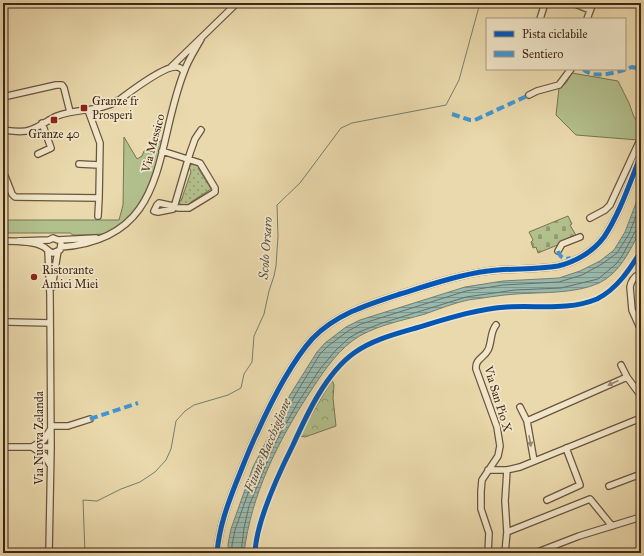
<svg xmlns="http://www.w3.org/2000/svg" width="644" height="556" viewBox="0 0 644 556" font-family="'IM FELL Great Primer',serif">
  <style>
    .grass { fill: #b2c08d; stroke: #787452 }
    .forest { fill: url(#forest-crowns); stroke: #787452 }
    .cemetery { fill: url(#cemetery-stones); stroke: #787452 }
    .park { fill: url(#park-dots); stroke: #787452 }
    .water { fill: url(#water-rules); stroke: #747f72 }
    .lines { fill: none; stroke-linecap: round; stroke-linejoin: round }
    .shore { stroke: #6c7063; stroke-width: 1 }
    .stream { stroke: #747f72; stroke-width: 1 }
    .minor-casing { stroke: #6a543d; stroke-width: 8 }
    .minor { stroke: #f1e6c9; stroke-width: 5.5 }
    .quiet { stroke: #3f96d4; stroke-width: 4; stroke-dasharray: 8 4; stroke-linecap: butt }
    .cycleway-casing { stroke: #f1e6c9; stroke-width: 8 }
    .cycleway { stroke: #0057b8; stroke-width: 5 }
    .oneway { fill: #988770 }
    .poi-dot { fill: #8f2418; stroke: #f1e6c9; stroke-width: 1.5 }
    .labels { text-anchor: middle; stroke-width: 3.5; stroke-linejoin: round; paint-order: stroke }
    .poi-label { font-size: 12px; fill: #3f2818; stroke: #f1e6c9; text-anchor: start }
    .street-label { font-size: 12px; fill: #3f2818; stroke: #f1e6c9 }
    .water-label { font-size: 13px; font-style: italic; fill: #554c3e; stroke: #f1e6c9 }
  </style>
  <defs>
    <pattern id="forest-crowns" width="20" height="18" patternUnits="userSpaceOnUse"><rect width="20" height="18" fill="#b2c08d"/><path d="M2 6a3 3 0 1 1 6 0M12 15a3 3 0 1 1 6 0" fill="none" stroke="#929c72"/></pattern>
    <pattern id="cemetery-stones" width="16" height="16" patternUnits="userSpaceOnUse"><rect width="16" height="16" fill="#b2c08d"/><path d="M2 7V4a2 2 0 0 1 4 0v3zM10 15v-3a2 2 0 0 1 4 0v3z" fill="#929c72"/></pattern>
    <pattern id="park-dots" width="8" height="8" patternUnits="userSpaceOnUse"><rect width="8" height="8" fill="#b2c08d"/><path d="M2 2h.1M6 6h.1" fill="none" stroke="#929c72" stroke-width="1.8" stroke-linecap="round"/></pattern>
    <pattern id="water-rules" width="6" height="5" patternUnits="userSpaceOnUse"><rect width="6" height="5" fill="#98b9ae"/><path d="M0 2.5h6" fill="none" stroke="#7d968d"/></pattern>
  </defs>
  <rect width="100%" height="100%" fill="#ead9ac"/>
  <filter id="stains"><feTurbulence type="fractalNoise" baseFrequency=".005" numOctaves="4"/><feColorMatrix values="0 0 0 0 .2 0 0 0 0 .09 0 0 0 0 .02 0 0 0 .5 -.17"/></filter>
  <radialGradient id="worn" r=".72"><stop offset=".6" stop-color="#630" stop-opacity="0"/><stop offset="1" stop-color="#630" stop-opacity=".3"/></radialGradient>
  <path class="grass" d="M572,73L618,81L629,103L634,117L641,126V134L638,140L576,135L556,115L559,88L566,83Z
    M124,137L137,159L142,156L144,151L167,137L153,186L125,225L103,234L85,235H73L70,233H3V221L7,220H119L123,205Z"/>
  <path class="forest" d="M332,380L334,385L333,398L336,426L305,437L299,436Z"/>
  <path class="cemetery" d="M568,216L572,224L570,225L577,237L538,253L536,247L533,248L531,242L533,240L529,232Z"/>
  <path class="park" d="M191,164H195L200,167L198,168L211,189L191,202L190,205L181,206L179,201H181L191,172L189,167Z"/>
  <path class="water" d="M641,190V228L640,231C630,250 620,273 599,283C575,294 542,292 516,294C500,295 484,298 468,300C454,303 439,309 425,314C401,321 372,326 352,341C334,355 322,374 310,392C278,441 251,495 244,553H228V544L231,529L253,467L290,395L317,352L325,343L346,327L360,320L465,287L503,281L559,278L580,271L600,261L614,250L625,232Z"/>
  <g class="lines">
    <path class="shore" d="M232,553V545L235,530L257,468L294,397L320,354L328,346L348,331L361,324L466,291L503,285L559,282L582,275L602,264L617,253L629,234L641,203
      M241,553L244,528L249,506L274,445L297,404L320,369L336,350L349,338L359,332L382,323L466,297L515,290L561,288L598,279L616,264L622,256L636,230L641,228"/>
    <path class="stream" d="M85,553L83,500L97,501L121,489L140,482L155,472L166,460L171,449L176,421L185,411L194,405L228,395L241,388L244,374L252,362L254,336L264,314L269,291L274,276L276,266L278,236L277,205L300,183L341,128L352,123L446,105L459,80L480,3"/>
    <defs>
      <path id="minor" d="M573,3L590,10
        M540,19L545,3
        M587,19L593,3
        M171,67L237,3
        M529,95L537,91L559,85L571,69
        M3,97L56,85H62L64,88L70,112
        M3,130C11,131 22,133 30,130C40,127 48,120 57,116C78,108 100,112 119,100C130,92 165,65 177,67C180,67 182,69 184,72
        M162,151L200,163L215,188V192L212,194L189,208H178
        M38,154L51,148L42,123
        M79,164L99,165
        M3,174L5,176L12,194L15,197L99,198L100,143L88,110
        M175,204L190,153L195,139L201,130
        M173,206L159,203L157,205L154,211L158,212L173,209
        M98,216L99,198
        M590,218L605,210L610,205L641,138
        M3,241C14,241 33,241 42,246C47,248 48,252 53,253L60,250L61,244
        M19,241L49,240L53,238L58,240L96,238
        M61,247C170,239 154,148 184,72C188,60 195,50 201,39
        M48,251L50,295L51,447L49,553
        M558,251L562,244L580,237
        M641,273C635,276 631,281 630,287L632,310L641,330
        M52,287L58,251
        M9,322L50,323
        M621,365L627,377
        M520,407L527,421L534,461
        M527,421L627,377L641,396
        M51,426H68L90,419
        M3,447H51
        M32,447L44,440L50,430
        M32,447L45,456L50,465
        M488,470H507L520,467L641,418
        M609,486L641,474
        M547,500L580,485L566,448
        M507,532L590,499L612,526
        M217,553C219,528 227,506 236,483C243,466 249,449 257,433C271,402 290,364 312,339C336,314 369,304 400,294C429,285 458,275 488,271C511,268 535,270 558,266C575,262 593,252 604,237C620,213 630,182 641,155
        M488,553L489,533L481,509V491L482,480L498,456L500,446L497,427L476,369C475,359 484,358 488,350C492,342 490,332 496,325
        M505,553L507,532L505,501L507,470
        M535,553L579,536L641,517"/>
    </defs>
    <use href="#minor" class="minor-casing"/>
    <use href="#minor" class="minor"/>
    <path class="quiet" d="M583,69C593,80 620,72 632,67L636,68L641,75
      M452,114L470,120H475L529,95
      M558,251C560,258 565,260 571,258
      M90,419L138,403"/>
    <defs>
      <path id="cycleway" d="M217,553C219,528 227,506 236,483C243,466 249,449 257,433C271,402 290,364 312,339C336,314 369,304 400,294C429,285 458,275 488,271C511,268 535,270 558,266C575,262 593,252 604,237C620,213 630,182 641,155
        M255,553C256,522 279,473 293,445C307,414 326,373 354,353C372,340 395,334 416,328C446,319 476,309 507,307C537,305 568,311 597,299C617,289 630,269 641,251"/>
    </defs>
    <use href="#cycleway" class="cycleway-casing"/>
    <use href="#cycleway" class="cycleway"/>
  </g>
  <defs><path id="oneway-solid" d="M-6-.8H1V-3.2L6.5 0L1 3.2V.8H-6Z"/></defs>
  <g class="oneway">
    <use href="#oneway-solid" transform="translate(613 383) rotate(156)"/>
    <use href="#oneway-solid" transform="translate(530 441) rotate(80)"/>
  </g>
  <g class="poi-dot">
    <rect x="80" y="104" width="8" height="8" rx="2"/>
    <rect x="50" y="116" width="8" height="8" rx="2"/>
    <circle cx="34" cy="277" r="4"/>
  </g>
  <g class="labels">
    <g class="poi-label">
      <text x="92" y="105">Granze fr<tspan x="92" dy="14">Prosperi</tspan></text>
      <text x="54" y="138" text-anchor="middle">Granze 40</text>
      <text x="42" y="274">Ristorante<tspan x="42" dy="14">Amici Miei</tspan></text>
    </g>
    <g class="street-label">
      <text transform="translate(153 143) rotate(-75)" y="4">Via Messico</text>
      <text transform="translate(498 399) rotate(73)" y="4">Via San Pio X</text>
      <text transform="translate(39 438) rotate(-90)" y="4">Via Nuova Zelanda</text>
    </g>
    <g class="water-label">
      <text transform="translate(265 248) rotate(-86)" y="5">Scolo Orsaro</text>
      <text transform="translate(267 445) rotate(-67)" y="5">Fiume Bacchiglione</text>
    </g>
  </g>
  <rect width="644" height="556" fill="none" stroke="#ead9ac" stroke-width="16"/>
  <rect x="4" y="4" width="636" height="548" fill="none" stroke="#3f2818" stroke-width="2"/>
  <rect x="8" y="8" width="628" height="540" fill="none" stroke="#3f2818"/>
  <rect x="486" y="18" width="140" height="52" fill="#f1e6c9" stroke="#aa9a82"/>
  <rect x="494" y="31" width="20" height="6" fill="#0057b8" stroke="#aa9a82"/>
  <text x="522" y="38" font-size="12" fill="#3f2818">Pista ciclabile</text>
  <rect x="494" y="51" width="20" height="6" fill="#3f96d4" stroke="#aa9a82"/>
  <text x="522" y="58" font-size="12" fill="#3f2818">Sentiero</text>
  <rect width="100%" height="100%" filter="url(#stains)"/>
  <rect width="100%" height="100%" fill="url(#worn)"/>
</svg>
